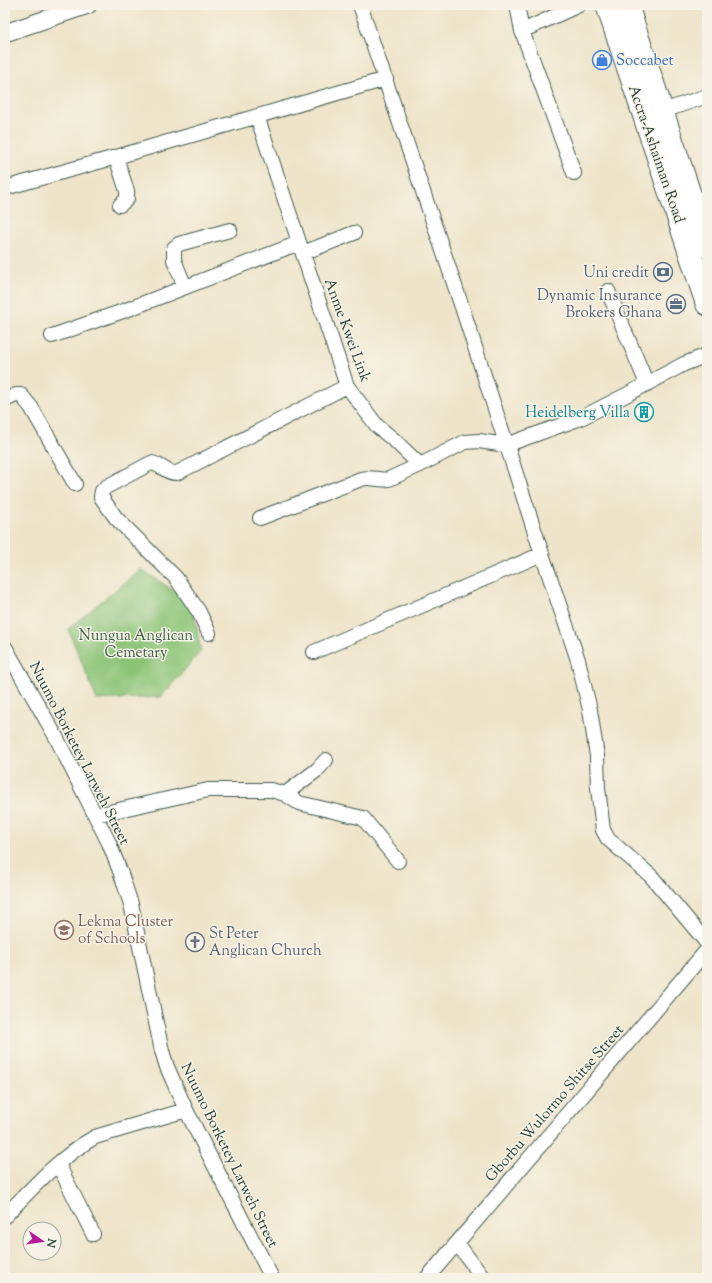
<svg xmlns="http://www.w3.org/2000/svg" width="712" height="1283" viewBox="0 0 712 1283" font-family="'Sorts Mill Goudy',serif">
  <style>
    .green { fill: #8cc477; stroke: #568056 }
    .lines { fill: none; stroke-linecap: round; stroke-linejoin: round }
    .minor-casing { stroke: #3e564a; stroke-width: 16 }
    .tertiary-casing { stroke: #3e564a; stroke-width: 19 }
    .primary-casing { stroke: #3e564a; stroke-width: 24 }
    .minor { stroke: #fff; stroke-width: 14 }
    .tertiary { stroke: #fff; stroke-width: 17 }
    .primary { stroke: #fff; stroke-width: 22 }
    .labels { text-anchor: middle; stroke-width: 3; stroke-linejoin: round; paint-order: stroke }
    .shop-label { font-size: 15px; fill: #366cbe; stroke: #f7f3e8; text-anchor: start }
    .street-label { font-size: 15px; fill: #1f3d34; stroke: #f7f3e8 }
    .service-label { font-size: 15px; fill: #4e5e75; stroke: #f7f3e8; text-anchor: end }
    .culture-label { font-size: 15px; fill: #0d838f; stroke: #f7f3e8; text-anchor: end }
    .park-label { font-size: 15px; fill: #3a5f45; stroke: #f7f3e8 }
    .education-label { font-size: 15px; fill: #785e54; stroke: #f7f3e8; text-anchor: start }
    .worship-label { font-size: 15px; fill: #5b616d; stroke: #f7f3e8; text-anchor: start }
  </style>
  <rect width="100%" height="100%" fill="#f7f3e8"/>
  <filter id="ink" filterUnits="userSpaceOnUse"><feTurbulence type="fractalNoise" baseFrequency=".025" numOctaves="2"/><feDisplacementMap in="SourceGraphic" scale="8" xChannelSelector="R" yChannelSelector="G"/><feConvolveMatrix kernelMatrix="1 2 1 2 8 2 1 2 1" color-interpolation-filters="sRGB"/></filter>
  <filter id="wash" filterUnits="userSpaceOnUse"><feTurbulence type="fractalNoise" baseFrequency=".012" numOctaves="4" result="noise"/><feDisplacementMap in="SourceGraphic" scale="16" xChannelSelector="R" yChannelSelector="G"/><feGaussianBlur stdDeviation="0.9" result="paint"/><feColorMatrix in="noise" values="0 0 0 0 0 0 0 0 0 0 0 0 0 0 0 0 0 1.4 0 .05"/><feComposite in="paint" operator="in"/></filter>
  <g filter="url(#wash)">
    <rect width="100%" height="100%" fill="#eee4c9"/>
    <path class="green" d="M141,569L192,603L201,651L161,697L97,700L68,629Z"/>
  </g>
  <g filter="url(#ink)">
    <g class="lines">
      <defs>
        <path id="minor" d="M517,5L522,31
          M663,111L707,96
          M257,116L347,386L377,426L394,440L420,465L465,442L479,441L506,445L581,418L626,395L684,364L707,355
          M116,157L127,191V199L120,205
          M574,173L522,31L579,5
          M5,188L116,157L386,79
          M303,253L354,233
          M185,287L174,260V248L179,244L230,230
          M608,291L647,384
          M52,336L126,310L299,243
          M5,400L16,395H21L31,407L75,484
          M260,518L361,479C371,476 379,481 389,479L420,465
          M542,554L578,660L590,710L597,756L598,788L603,830L608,839L651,876L707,943
          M209,633L199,612L176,578L116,518L101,497L102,491L106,487L151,463C161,464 167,474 177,473L347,386
          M5,647L56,737L109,843L120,871L131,904L162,1051L167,1067L186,1110L272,1278
          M314,652L542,554L461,304L360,5
          M285,794L317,770L326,760
          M96,815L208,790H271L285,794L299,803L363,818L398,861
          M58,1164L93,1234
          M5,1216C32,1188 61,1156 95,1137L186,1110
          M457,1243L483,1278
          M427,1278L707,950"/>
        <path id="tertiary" d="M5,33L88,5"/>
        <path id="primary" d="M607,5L707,304
          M627,5L707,246"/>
      </defs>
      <use href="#minor" class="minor-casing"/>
      <use href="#tertiary" class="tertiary-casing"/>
      <use href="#primary" class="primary-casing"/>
      <use href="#minor" class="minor"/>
      <use href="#tertiary" class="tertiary"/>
      <use href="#primary" class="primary"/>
    </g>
  </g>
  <defs>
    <symbol id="shop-ring" viewBox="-11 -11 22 22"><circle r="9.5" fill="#f7f3e8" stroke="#3f7fe0" stroke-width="1.5"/><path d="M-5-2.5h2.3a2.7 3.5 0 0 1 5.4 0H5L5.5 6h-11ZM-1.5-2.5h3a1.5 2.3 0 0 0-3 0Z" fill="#3f7fe0"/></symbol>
    <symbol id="bank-ring" viewBox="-11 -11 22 22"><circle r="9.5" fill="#f7f3e8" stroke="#5c6f8a" stroke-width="1.5"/><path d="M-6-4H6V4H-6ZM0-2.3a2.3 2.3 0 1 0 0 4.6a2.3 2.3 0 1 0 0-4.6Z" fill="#5c6f8a"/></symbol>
    <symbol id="office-ring" viewBox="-11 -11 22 22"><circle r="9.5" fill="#f7f3e8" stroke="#5c6f8a" stroke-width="1.5"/><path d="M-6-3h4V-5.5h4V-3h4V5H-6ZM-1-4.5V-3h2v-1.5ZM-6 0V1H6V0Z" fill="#5c6f8a"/></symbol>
    <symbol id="building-ring" viewBox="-11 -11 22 22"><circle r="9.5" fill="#f7f3e8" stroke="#0f9aa8" stroke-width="1.5"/><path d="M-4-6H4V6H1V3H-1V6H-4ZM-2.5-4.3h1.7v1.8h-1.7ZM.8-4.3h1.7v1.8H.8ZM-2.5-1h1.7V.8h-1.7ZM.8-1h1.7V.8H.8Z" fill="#0f9aa8"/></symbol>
    <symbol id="school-ring" viewBox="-11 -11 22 22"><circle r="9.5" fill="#f7f3e8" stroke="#8d6e63" stroke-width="1.5"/><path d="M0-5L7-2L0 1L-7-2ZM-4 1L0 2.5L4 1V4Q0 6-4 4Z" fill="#8d6e63"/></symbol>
    <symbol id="church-ring" viewBox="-11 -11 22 22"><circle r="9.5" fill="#f7f3e8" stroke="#6b7280" stroke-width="1.5"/><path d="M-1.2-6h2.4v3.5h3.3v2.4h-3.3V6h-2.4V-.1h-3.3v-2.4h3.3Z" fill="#6b7280"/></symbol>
  </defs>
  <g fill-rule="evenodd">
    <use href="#shop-ring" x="591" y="49" width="22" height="22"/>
    <use href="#bank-ring" x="652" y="261" width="22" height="22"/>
    <use href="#office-ring" x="665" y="293" width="22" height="22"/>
    <use href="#building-ring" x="633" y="401" width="22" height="22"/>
    <use href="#school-ring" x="53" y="919" width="22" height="22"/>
    <use href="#church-ring" x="184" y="931" width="22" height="22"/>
  </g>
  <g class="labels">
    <g class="shop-label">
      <text x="616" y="65">Soccabet</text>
    </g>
    <g class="street-label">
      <text transform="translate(657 154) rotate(71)" y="5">Accra-Ashaiman Road</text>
      <text transform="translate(348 330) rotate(70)" y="5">Anme Kwei Link</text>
      <text transform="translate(80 753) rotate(63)" y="5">Nuumo Borketey Larweh Street</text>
      <text transform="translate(554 1103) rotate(-49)" y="5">Gborbu Wulormo Shitse Street</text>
      <text transform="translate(230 1155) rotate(64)" y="5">Nuumo Borketey Larweh Street</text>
    </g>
    <g class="service-label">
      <text x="649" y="277">Uni credit</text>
      <text x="662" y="300">Dynamic Insurance<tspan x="662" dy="17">Brokers Ghana</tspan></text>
    </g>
    <g class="culture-label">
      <text x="630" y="417">Heidelberg Villa</text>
    </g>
    <g class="park-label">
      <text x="136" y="640">Nungua Anglican<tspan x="136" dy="17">Cemetary</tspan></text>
    </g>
    <g class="education-label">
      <text x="78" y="926">Lekma Cluster<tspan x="78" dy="17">of Schools</tspan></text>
    </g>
    <g class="worship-label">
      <text x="209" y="938">St Peter<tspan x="209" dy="17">Anglican Church</tspan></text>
    </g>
  </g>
  <rect width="712" height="1283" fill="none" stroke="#f7f3e8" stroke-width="20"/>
  <g transform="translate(42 1241) rotate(103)"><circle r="19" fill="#f7f3e8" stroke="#a1aaa0"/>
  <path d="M0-3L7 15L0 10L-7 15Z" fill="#b5179e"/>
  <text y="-6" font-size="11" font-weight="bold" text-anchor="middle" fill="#1f3d34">N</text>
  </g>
</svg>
